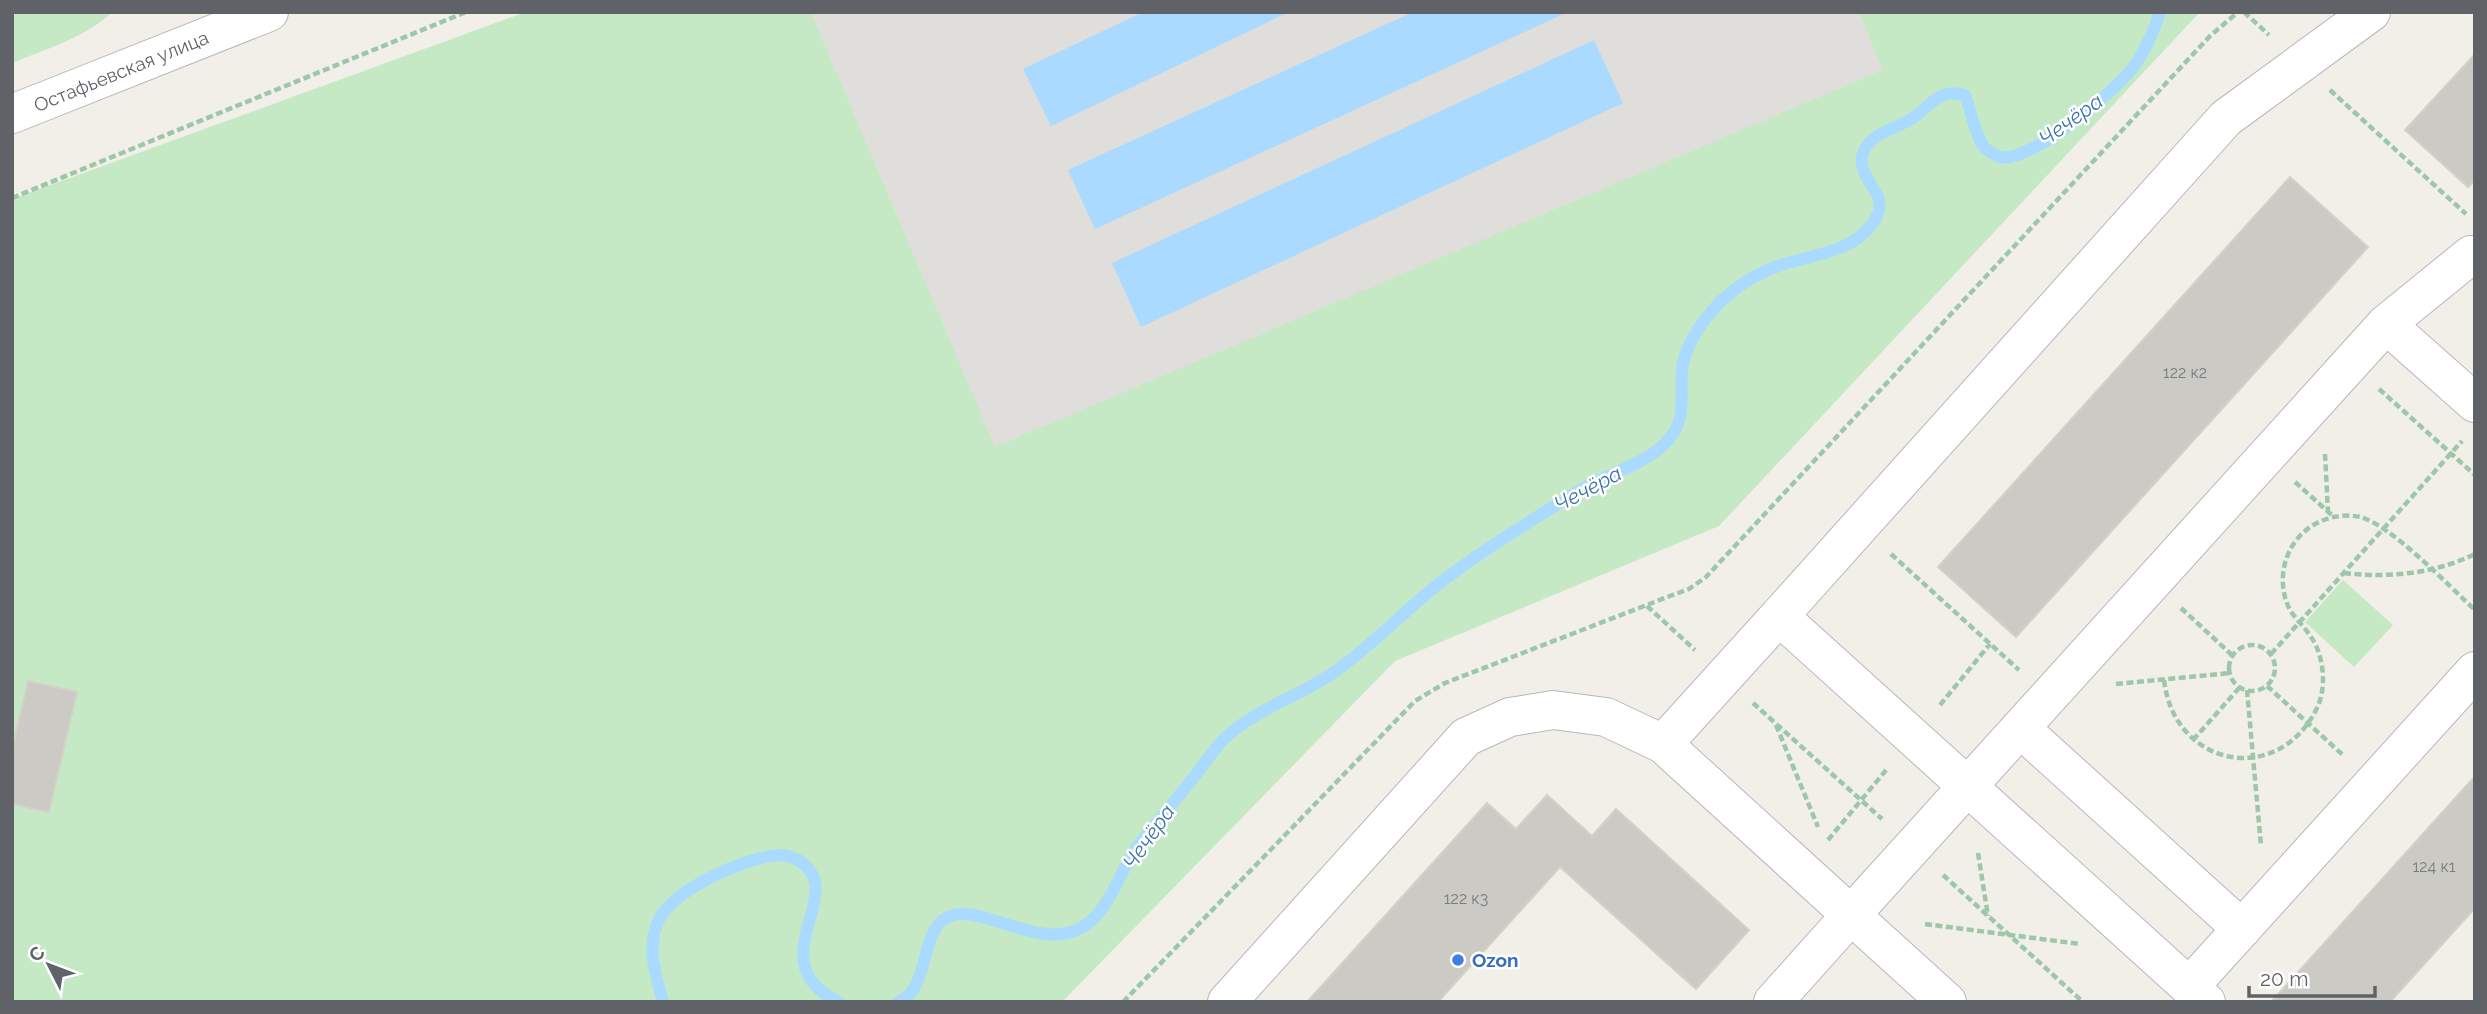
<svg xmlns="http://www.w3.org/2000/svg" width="2487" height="1014" viewBox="0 0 2487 1014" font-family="Raleway,sans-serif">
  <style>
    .industrial { fill: #e0deda }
    .green { fill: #c5e8c5 }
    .water { fill: #aadaff }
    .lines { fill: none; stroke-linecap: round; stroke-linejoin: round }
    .stream { stroke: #aadaff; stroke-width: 12 }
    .building { fill: #cccac5; stroke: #d6d1c6; stroke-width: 2 }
    .minor-casing { stroke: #b5b8bc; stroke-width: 40 }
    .path { stroke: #9cc7a9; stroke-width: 4.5; stroke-dasharray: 7 3.5; stroke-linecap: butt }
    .minor { stroke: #fff; stroke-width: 38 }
    .shop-dot { fill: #3f7fe0; stroke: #fff; stroke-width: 2.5 }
    .labels { text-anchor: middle; stroke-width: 5; stroke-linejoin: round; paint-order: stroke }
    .number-label { font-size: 16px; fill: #7a7d7f }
    .street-label { font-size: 19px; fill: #5f6368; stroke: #fff }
    .shop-label { font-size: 19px; font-weight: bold; fill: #366cbe; stroke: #fff; text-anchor: start }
    .water-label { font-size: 21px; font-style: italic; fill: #4174aa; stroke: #fff }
  </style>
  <rect width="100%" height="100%" fill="#f1efe8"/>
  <path class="industrial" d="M811,12H1859L1884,70L995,448Z"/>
  <path class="green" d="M12,12H112C85,38 46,49 12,63Z
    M526,12H811L995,447L1883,70L1859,12H2200L1719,526L1395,661L1062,1002H12V199Z
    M2343,580L2393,625L2354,667L2305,622Z"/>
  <path class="water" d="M1143,12H1289L1051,126L1023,69Z
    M1413,12H1568L1095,229L1068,170Z
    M1594,40L1623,103L1141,327L1112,263Z"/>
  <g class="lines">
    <path class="stream" d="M663,1002C656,976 647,950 657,924C669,890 745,858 778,855C790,855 799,859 807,867C840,901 761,965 839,1002
      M898,1002C929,990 920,938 943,920C977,894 1045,963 1092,920C1113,900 1120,871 1137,847C1156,824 1175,801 1194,777C1204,765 1213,750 1224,739C1255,709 1298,697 1333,673C1368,649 1397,618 1430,591C1453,572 1478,555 1504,538C1531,521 1558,503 1586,487C1613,472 1649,463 1669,439C1687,419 1680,394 1682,370C1683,356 1690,342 1697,331C1716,300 1747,276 1781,265C1812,255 1853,252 1873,223C1894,194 1858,183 1862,157C1866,134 1896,129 1913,118C1923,111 1931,101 1941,96C1950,92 1956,93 1965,95C1971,109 1976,140 1986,149C1989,151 1996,156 2000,157C2031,163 2112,93 2131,70C2145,53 2153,33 2160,12"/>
  </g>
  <path class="building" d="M2475,54V180L2468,187L2405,130Z
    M2290,177L2368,247L2016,637L1938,567Z
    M28,681L77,692L49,812L12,804V750Z
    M2475,776V908L2390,1002H2271Z
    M1547,795L1592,836L1616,809L1749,930L1696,989L1560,867L1438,1002H1307L1487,803L1516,829Z"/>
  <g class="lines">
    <defs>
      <path id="minor" d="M12,114L269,12
        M2386,324L2475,403
        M1779,616L2226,118L2371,12
        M2020,728L2242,929
        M1663,744L1779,616L2206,1002
        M2189,987L2475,671
        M1227,1002L1466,737L1510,717L1553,710L1606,717L1663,744L1851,915L2386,324L2471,255L2475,258
        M1773,1002L1851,915L1947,1002"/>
    </defs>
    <use href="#minor" class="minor-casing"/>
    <path class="path" d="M2244,12L2269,35
      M2330,90L2466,214
      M12,198L466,12
      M2379,389L2475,475
      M2325,454L2328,512
      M2295,482L2334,517
      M1891,554L2019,670
      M2344,573C2388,578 2434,574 2475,554
      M1647,606L1695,650
      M2181,608L2233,656
      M2229 668a23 23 0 1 1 46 0a23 23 0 1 1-46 0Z
      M2271,654L2462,441
      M2164,680C2174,767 2278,788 2317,708C2327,688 2324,655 2311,637C2305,627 2294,618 2289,608C2274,576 2287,537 2319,522C2331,516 2347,514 2360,517C2390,524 2450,587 2475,610
      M2116,684L2230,673
      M2267,686L2344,756
      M2247,690L2261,846
      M1753,703L1882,819
      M1940,705L1990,644
      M1776,725L1818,827
      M2193,740L2240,687
      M1828,840L1887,769
      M1978,853L1988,916
      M1943,875L2083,1002
      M1925,924L2080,944
      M1123,1002L1415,701L1445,683L1670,596L1689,589L1706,577L2210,36L2238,12"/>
    <use href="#minor" class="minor"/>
  </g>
  <circle class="shop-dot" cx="1458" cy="960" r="7"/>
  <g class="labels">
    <g class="number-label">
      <text x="2185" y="378">122 к2</text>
      <text x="2434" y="872">124 к1</text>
      <text x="1466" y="904">122 к3</text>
    </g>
    <g class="street-label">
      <text transform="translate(121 71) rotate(-22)" y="7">Остафьевская улица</text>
    </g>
    <g class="shop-label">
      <text x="1472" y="967">Ozon</text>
    </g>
    <g class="water-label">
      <text transform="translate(2071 120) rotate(-36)" y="7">Чечёра</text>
      <text transform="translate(1588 489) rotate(-28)" y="7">Чечёра</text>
      <text transform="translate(1149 837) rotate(-55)" y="7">Чечёра</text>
    </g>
  </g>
  <rect width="2487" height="1014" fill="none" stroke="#5f6368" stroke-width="28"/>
  <g transform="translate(49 965) rotate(312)" stroke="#ffffff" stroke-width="5" paint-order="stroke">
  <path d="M0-5L12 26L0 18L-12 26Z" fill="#5f6368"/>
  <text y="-10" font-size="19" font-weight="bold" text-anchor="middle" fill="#5f6368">С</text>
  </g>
  <path d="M2249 986v10h126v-10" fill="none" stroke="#5f6368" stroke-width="3.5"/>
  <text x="2260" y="986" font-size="21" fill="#5f6368" stroke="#ffffff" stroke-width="5" paint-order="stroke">20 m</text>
</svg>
